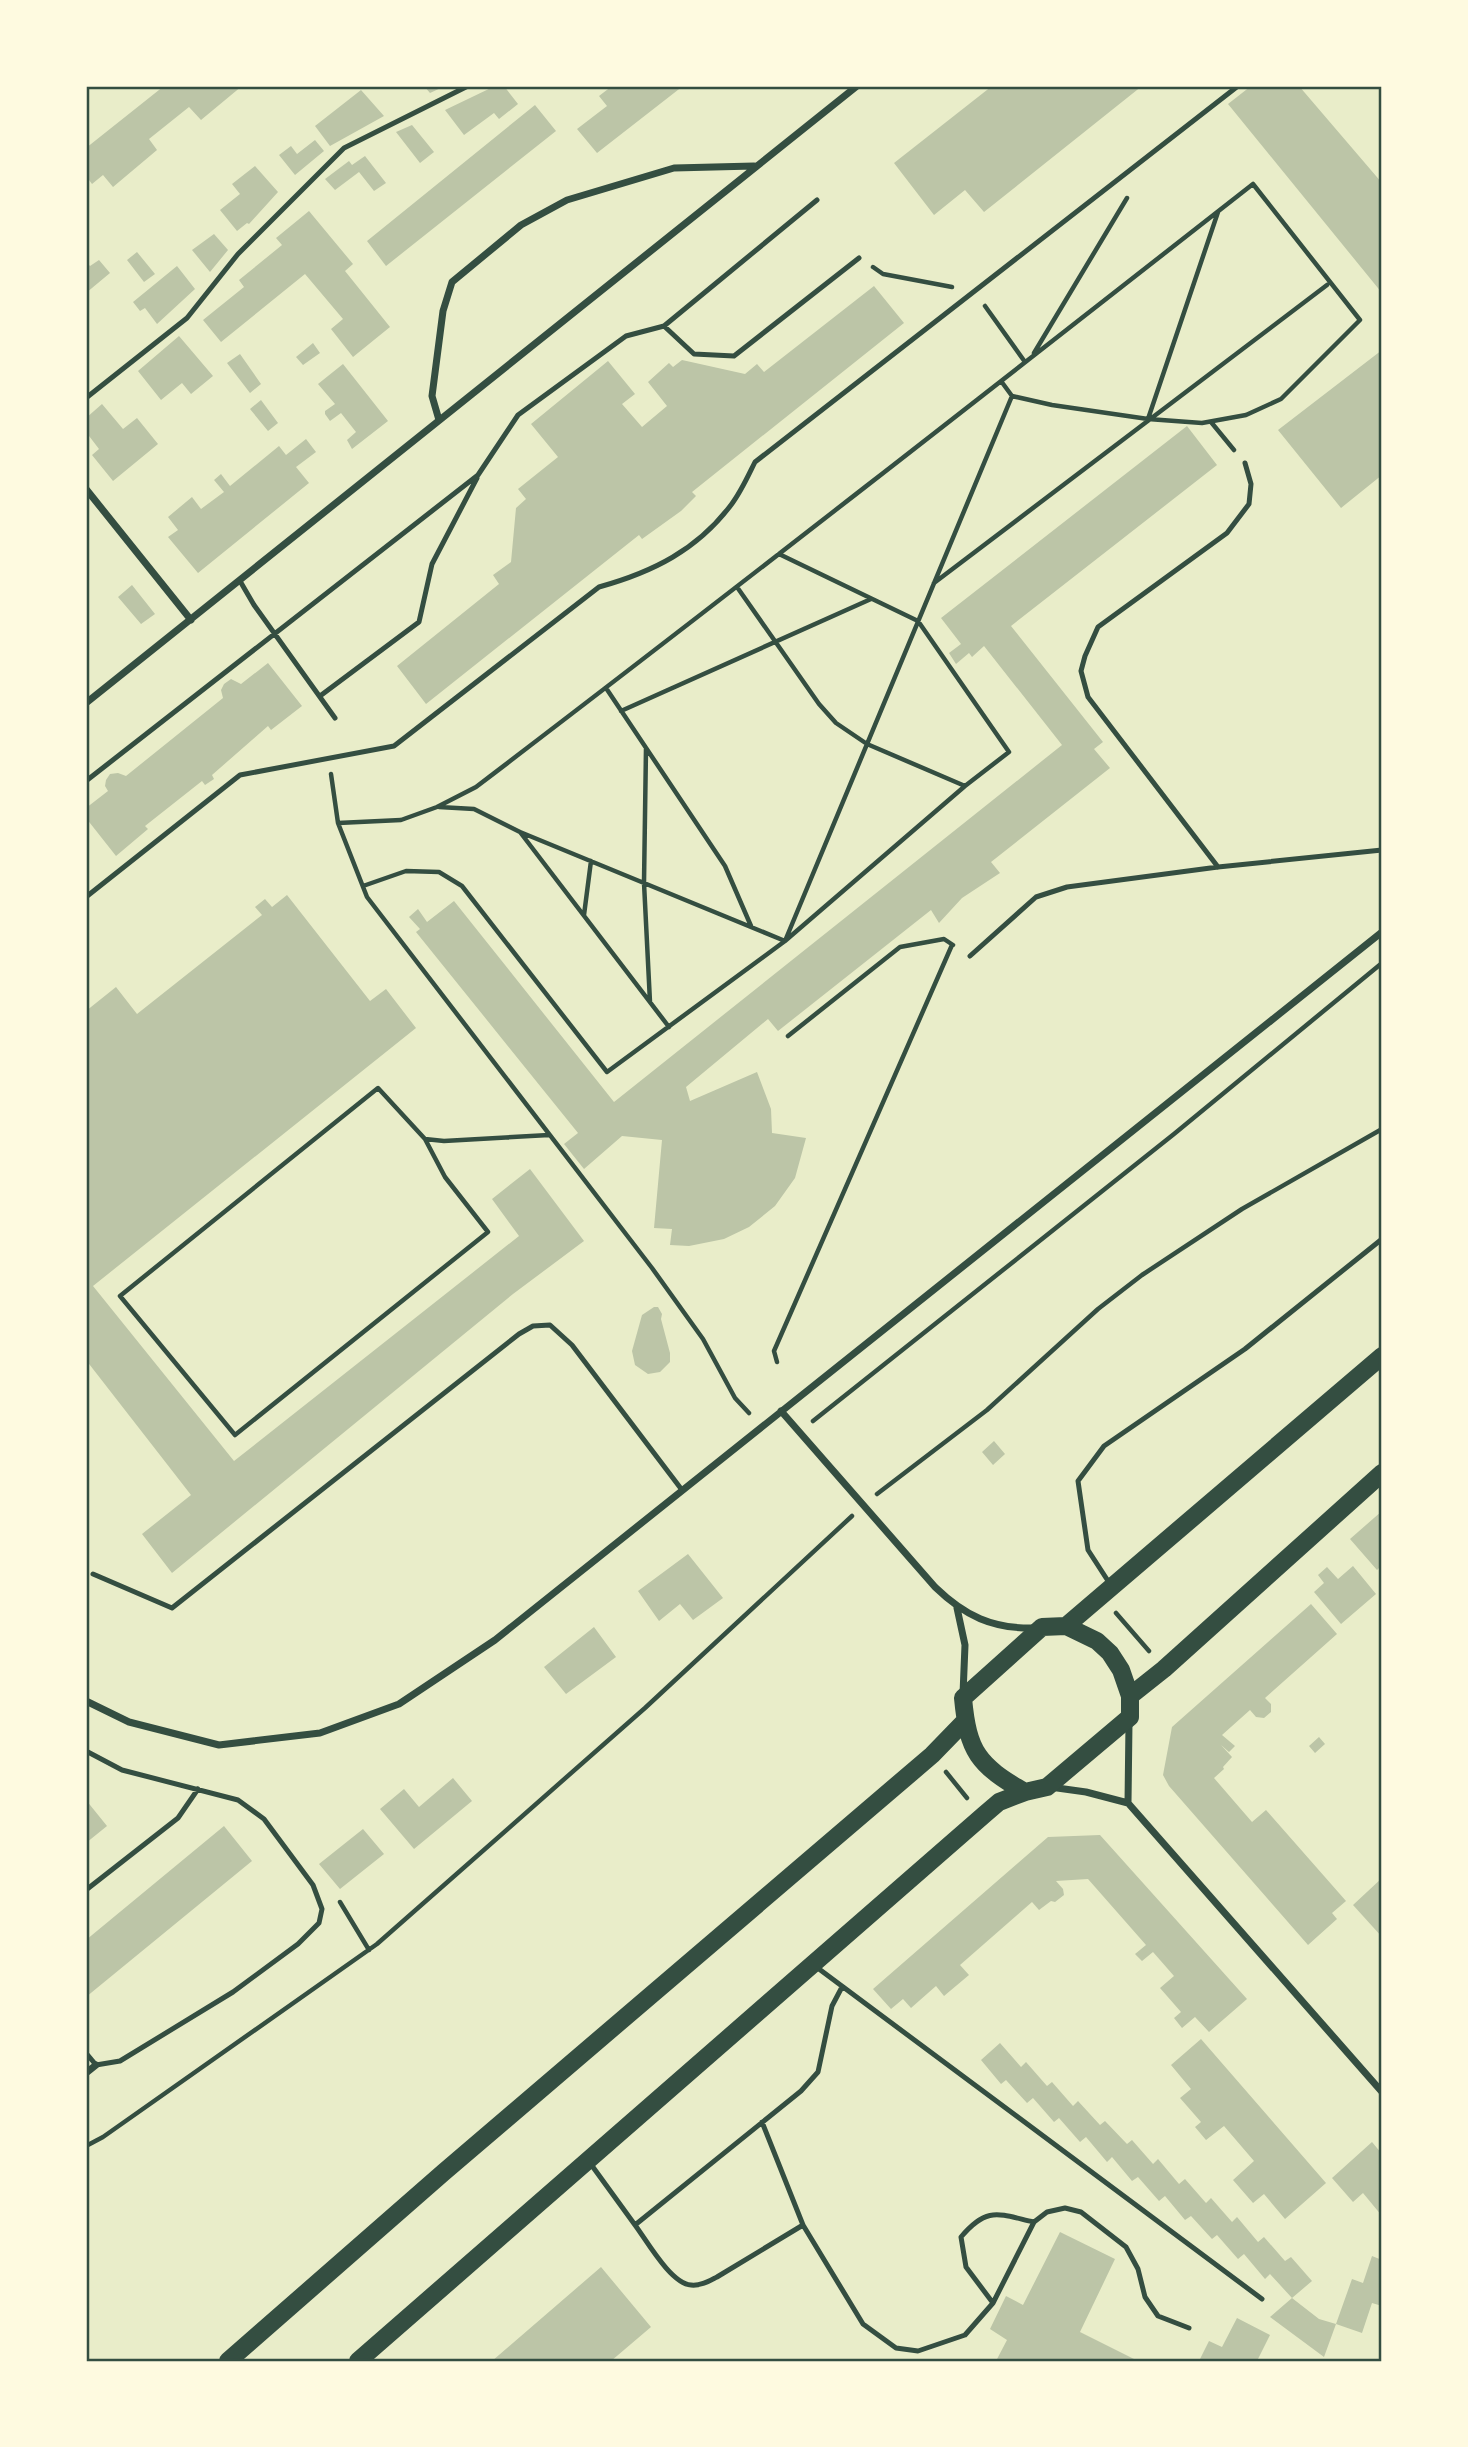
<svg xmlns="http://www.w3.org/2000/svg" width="1468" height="2447" viewBox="0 0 1468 2447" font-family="'Work Sans',sans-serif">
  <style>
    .building { fill: #bcc5a7 }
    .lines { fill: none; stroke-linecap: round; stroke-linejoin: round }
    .path { stroke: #344e41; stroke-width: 4.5 }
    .service { stroke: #344e41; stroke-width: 5 }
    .minor { stroke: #344e41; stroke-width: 7 }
    .primary { stroke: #344e41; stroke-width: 18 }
    .neatline { fill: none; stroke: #344e41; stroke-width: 2.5 }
  </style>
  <rect width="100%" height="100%" fill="#e9edc9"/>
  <path class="building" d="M164,86H242L201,120L189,107L149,139L157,150L113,187L103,175L92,184L86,176V148Z
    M424,86H445L430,93Z
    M495,86H504L518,104L499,119L494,113L464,135L445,110Z
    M612,86H683L597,153L577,129L607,106L599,96Z
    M992,86H1142L984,212L965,190L934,215L894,163Z
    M1251,86H1299L1382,183V293L1228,104Z
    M361,90L384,116L330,146L315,126Z
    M535,105L556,131L386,266L367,241Z
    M412,125L434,152L420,163L396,132Z
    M315,140L324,151L295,175L279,155L291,146L297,154Z
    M365,156L386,183L374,191L359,172L335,190L325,179L349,161L352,165Z
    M255,166L278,192L249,224L247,223L237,231L220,210L240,194L232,184Z
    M309,211L353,264L345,271L390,327L353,357L331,329L343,319L305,274L221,342L203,320L244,287L239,280L282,245L276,238Z
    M214,234L228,250L210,272L192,250Z
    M137,252L155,274L144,282L127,260Z
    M99,260L110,273L86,293V262L90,266Z
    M177,266L195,289L157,324L145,308L140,311L133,302Z
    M874,286L904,323L692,492L696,496L681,511L642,539L639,535L426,704L397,666L499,584L493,575L511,562L516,508L526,499L518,489L558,457L531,424L608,361L635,394L622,404L642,427L667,406L648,382L669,363L673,367L682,360L745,374L757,364L764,372Z
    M179,336L213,376L191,394L182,383L161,400L138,371Z
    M313,343L320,353L303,365L296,357Z
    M1382,350V475L1341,508L1278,430Z
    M240,354L261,384L250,393L227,363Z
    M343,364L388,421L352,449L347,440L356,432L341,413L330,421L325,414V411L335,404L318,384Z
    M261,400L278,423L268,431L250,409Z
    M102,404L123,429L137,418L158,444L113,481L92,455L99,449L86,432V418Z
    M1187,426L1217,465L1011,626L1103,742L1094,749L1110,768L991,862L1000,873L962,898L939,923L931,910L778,1031L768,1019L686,1087L690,1101L757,1072L771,1109L772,1133L806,1138L795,1178L775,1206L749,1227L724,1239L689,1246L670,1245L672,1229L654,1228L662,1140L622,1136L584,1169L564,1144L578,1133L416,932L420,929L409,917L418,909L427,922L454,901L614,1102L1062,745L984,646L972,657L969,653L956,664L949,653L961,644L941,618Z
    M306,439L316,452L296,467L309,483L198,573L168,537L178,530L168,517L192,497L201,509L224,492L214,480L221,474L230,486L279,446L286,455Z
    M132,585L155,614L141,624L118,597Z
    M268,663L302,706L271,730L268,726L212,775L214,779L205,785L202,781L145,826L148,829L116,856L86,818V808L108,791L105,786L106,780L110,774L118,773L126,776L223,698L221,690L224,684L231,679L241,684Z
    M287,895L370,1001L386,989L416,1028L93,1286L234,1461L519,1236L492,1199L530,1169L584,1241L513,1294L172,1573L142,1534L191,1495L86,1360V1011L116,987L137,1014L262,915L255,907L265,899L272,907Z
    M654,1307H658L662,1314L661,1319L670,1353V1362L660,1372L648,1374L635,1365L632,1351L642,1315Z
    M994,1441L1005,1454L993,1465L982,1452Z
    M1382,1511V1565L1377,1570L1350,1539Z
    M688,1554L723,1598L693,1620L680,1604L659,1621L638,1591Z
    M1353,1566L1376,1594L1341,1624L1314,1592L1324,1583L1318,1575L1327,1567L1338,1579Z
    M1311,1604L1337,1634L1265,1698L1271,1704V1712L1264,1718L1256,1717L1250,1710L1222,1735L1235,1746L1229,1752L1221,1745L1232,1757L1223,1767L1224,1769L1214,1778L1252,1822L1266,1810L1346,1901L1332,1913L1337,1919L1308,1945L1169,1786L1163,1775L1172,1727Z
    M594,1627L616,1657L566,1694L544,1667Z
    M1319,1737L1325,1744L1315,1753L1309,1746Z
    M453,1778L472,1801L414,1849L380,1809L404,1789L419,1807Z
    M86,1800L107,1826L86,1843Z
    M224,1826L252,1861L86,1997V1940Z
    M363,1829L384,1854L340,1889L319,1864Z
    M1100,1835L1247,1999L1209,2032L1195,2017L1182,2028L1174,2018L1181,2012L1160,1988L1174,1976L1153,1952L1142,1961L1135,1954L1146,1945L1088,1879L1056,1881L1063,1889L1064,1895L1055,1902L1051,1901L1039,1910L1032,1902L960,1965L969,1975L944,1996L936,1986L911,2008L903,1999L891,2009L873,1989L1048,1837Z
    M1382,1878V1937L1353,1905Z
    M1201,2039L1326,2183L1285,2219L1264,2194L1253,2203L1233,2180L1254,2161L1224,2126L1206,2140L1195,2127L1201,2122L1180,2098L1191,2089L1171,2065Z
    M1000,2043L1021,2067L1026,2062L1047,2086L1052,2082L1073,2106L1078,2101L1100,2125L1105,2121L1127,2144L1132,2140L1153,2164L1158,2159L1179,2184L1185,2179L1206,2203L1211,2198L1232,2222L1237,2217L1258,2242L1264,2237L1285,2261L1291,2257L1312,2281L1292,2298L1270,2274L1265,2279L1244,2254L1238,2259L1217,2235L1212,2239L1191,2216L1185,2220L1165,2196L1159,2201L1138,2177L1132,2181L1112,2157L1107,2162L1086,2137L1080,2142L1059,2118L1054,2122L1033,2098L1027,2103L1006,2080L1001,2084L981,2060Z
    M1372,2142L1382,2154V2216L1363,2193L1353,2202L1332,2178Z
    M1060,2232L1115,2259L1080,2332L1138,2361H996L1007,2340L990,2329L1006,2296L1023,2305Z
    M1372,2256L1382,2260V2306L1372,2303L1362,2333L1336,2324L1352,2279L1363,2283Z
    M601,2267L651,2327L611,2361H492Z
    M1292,2298L1319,2319L1336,2324L1324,2357L1270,2317Z
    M1237,2318L1270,2335L1257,2361H1199L1209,2341L1222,2347Z"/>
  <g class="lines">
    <path class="path" d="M873,267L883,274L952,287
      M985,306L1025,362
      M1034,353L1127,198
      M1148,419L1218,212
      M1211,422L1234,450
      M779,554L918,621L1009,752L965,786
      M934,583L1327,285
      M606,688L725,866L751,926
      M621,711L871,599
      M646,748L644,883L650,1002
      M331,774L338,823L367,897L652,1268L703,1339L735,1398L749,1413
      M439,807L474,809L520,832L669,1027
      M338,823L401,820L437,807L476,787C737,588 995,386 1253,184L1360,320L1281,399L1246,415L1202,423L1148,419L1052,405L1012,396L1001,381
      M520,832L785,941L965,786L867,744L836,723L819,704L737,587
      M363,886L406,871L439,872L462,886L607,1072L785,941L1012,396
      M584,915L591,861
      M788,1036L900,947L944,939L953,945
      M425,1139L445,1177L488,1232L235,1435L120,1296L378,1088L425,1139L444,1141L549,1135
      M777,1362L774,1351L952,945
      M813,1421L1174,1134L1382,963
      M877,1494L987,1410L1098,1309L1142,1275L1242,1209L1382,1129
      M1116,1613L1149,1651
      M946,1772L967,1798
      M340,1902L369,1950
      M86,2146L103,2137L377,1944L645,1708L852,1516"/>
    <path class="service" d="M664,326L694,354L734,356L859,258
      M86,398L187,318L238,254L344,148L468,86
      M240,581L254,605L335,718
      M320,696L419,622L432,564L477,478
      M86,781L478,475L518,415L626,336L664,326L817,200
      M1218,867L1088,697L1081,671L1085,656L1098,627L1227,533L1249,504L1251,484L1245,463
      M86,897L240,775L394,746L599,587C653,572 697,550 731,505C741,492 748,476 755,462L1238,86
      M970,956L1036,897L1067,887L1218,867L1382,850
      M93,1574L172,1608L519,1334L533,1326L550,1325L572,1345L682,1490
      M1110,1584L1088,1550L1078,1481L1104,1446L1245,1349L1382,1239
      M86,1751L122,1770L238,1800L264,1819L313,1885L322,1909L319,1923L298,1944L233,1992L120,2061L96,2065L86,2053
      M86,1890L178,1818L198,1789
      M815,1966L1262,2299
      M762,2122L803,2225L717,2277C709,2281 701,2286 691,2285C671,2284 647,2241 635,2225L801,2091L818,2072L832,2006L842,1987
      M590,2163L635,2225
      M803,2225L863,2324L896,2348L918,2351L965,2335L993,2303L1034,2222L1047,2212L1065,2208L1081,2212L1126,2247L1138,2269L1145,2297L1158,2316L1189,2328
      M993,2303L966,2267L961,2237C987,2206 998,2214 1034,2222"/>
    <path class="minor" d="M439,420L432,396L443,311L452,282L521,225L567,200L674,168L754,166
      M86,489L191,620
      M86,703L857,86
      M781,1411L935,1587C965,1616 992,1629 1035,1628
      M957,1608L965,1645L963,1694
      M86,1701L129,1722L219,1745L320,1733L399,1704L495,1640L1382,932
      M1050,1787L1086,1792L1128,1803L1382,2092
      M1128,1803L1129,1723
      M86,2073L96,2065"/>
    <path class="primary" d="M1066,1626L1382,1356
      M1130,1696L1164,1669L1382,1473
      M228,2361L444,2172L932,1755L965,1721
      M358,2361L985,1814L999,1802L1025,1792L1047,1787L1130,1717V1696L1121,1670L1110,1653L1097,1641L1066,1626L1042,1627L963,1698C968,1752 978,1765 1025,1792"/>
  </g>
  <rect width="1468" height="2447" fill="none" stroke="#fefae0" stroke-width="175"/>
  <rect x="88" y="88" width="1292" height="2272" class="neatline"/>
</svg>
